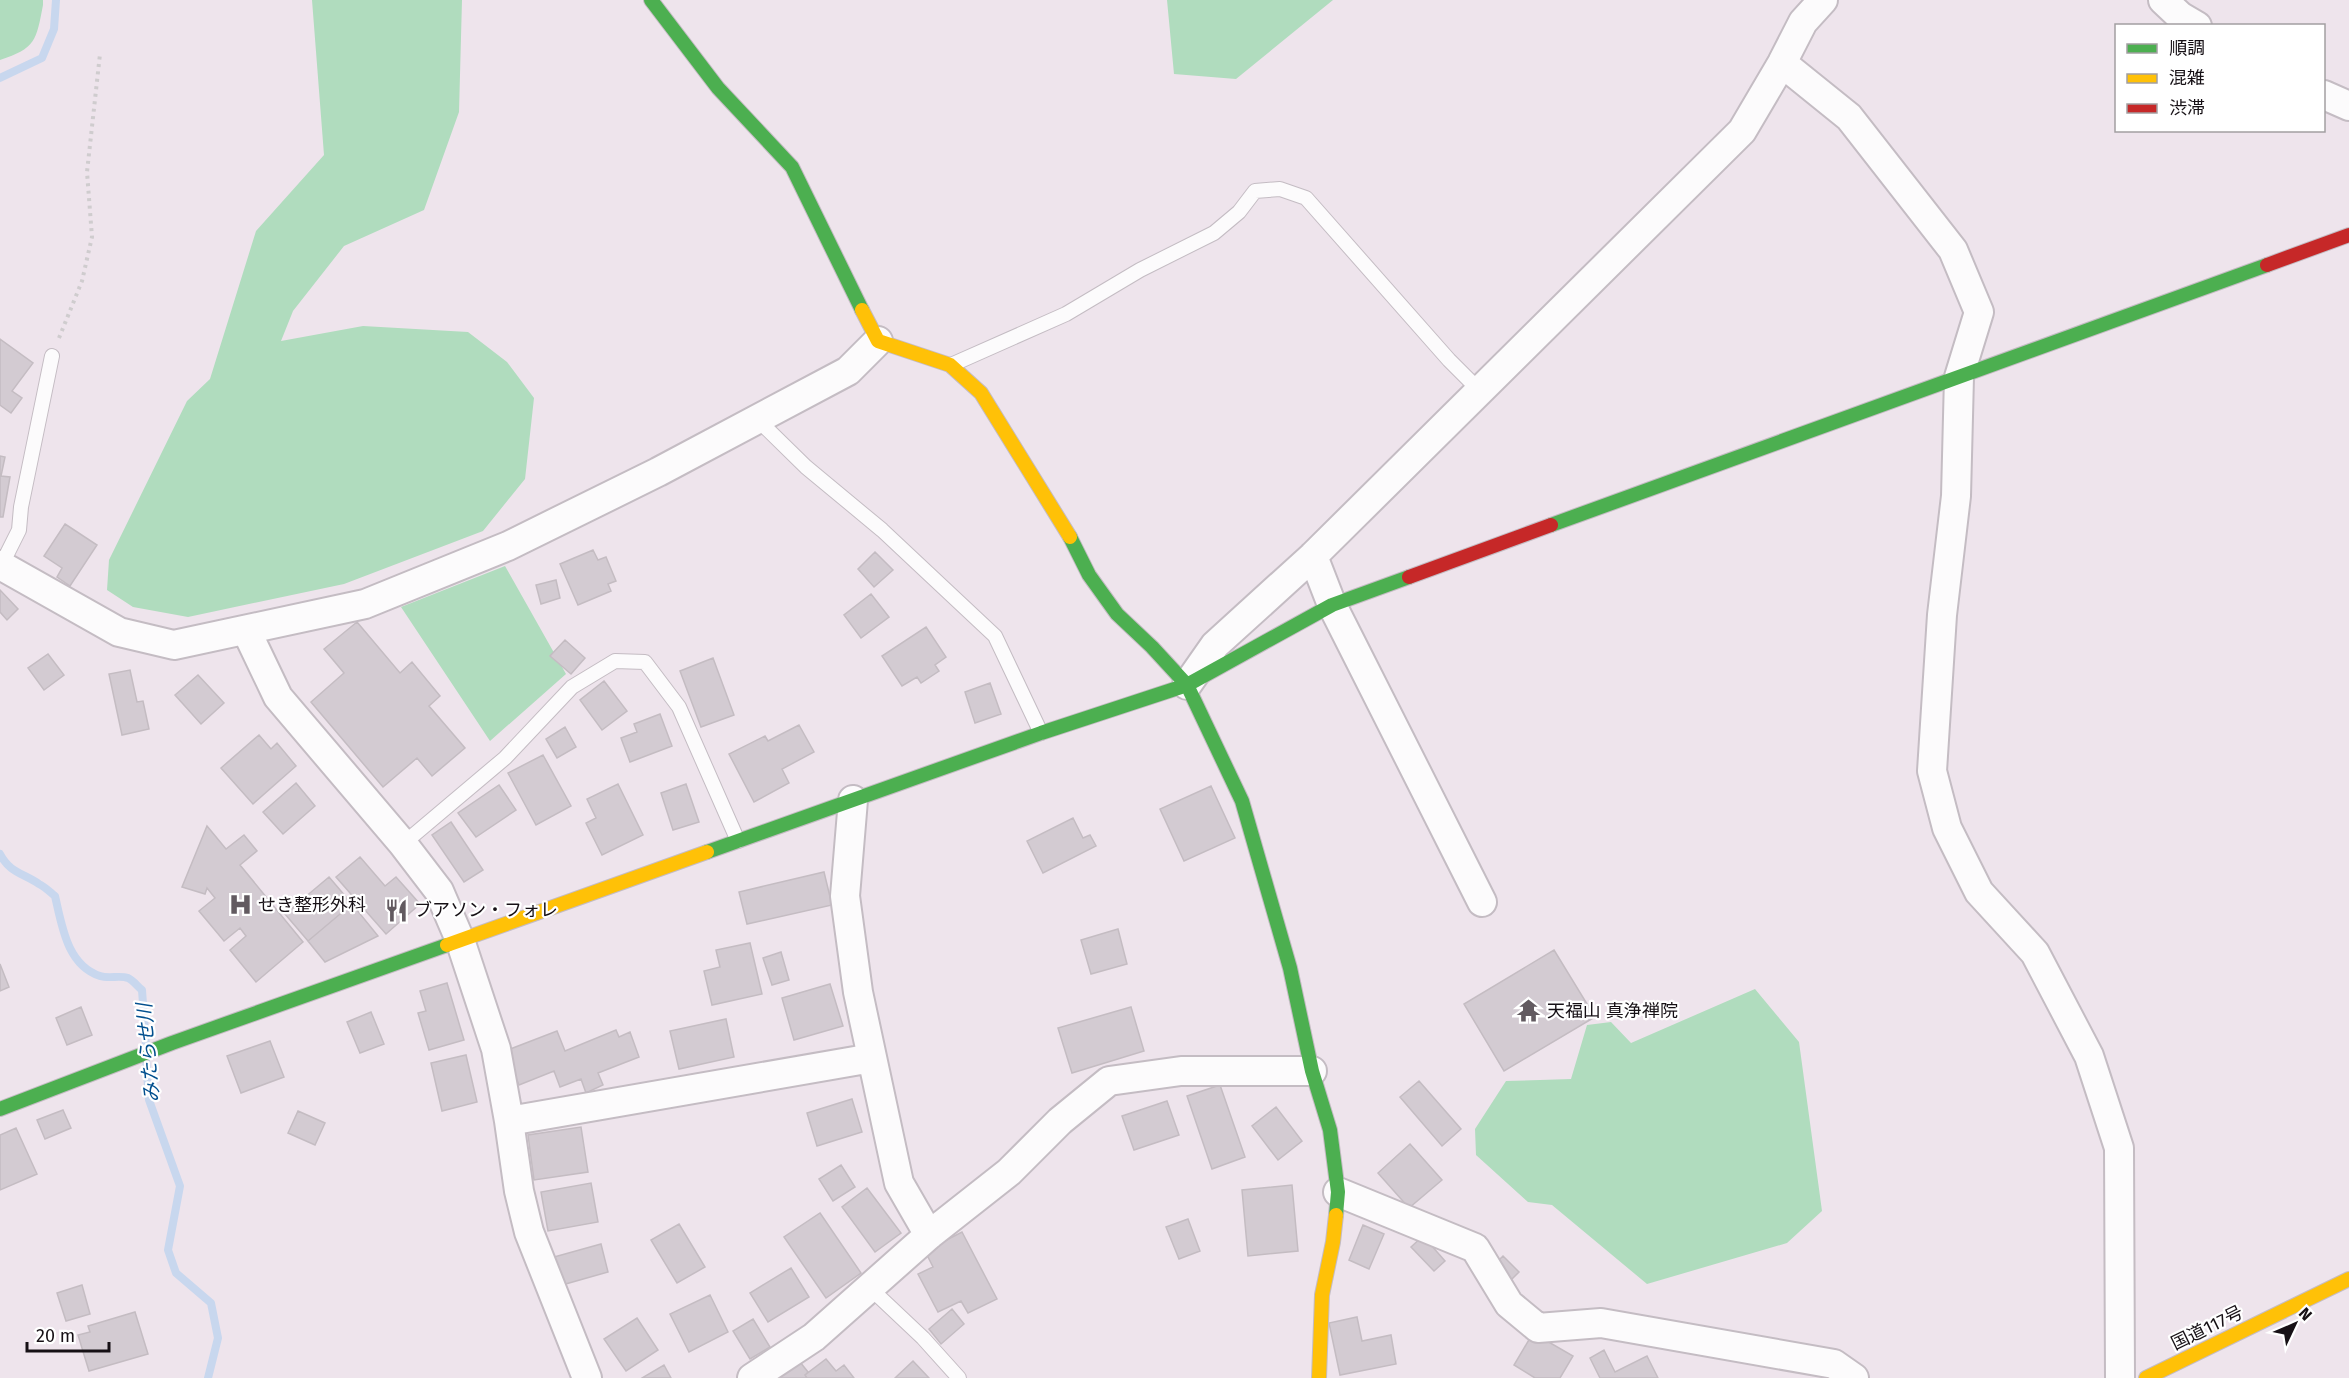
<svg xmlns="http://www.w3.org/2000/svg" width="2349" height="1378" viewBox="0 0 2349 1378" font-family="'Fira Sans','Noto Sans JP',sans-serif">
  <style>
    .green { fill: #b0dcbe }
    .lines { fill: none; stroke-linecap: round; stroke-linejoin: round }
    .stream { stroke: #c8d7ee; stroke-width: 8 }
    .building { fill: #d3cbd2; stroke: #c4bcc2; stroke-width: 1.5 }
    .lane-casing { stroke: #c4bcc3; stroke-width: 16 }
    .street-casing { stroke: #c4bcc3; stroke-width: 32 }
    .fast-casing { stroke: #c4bcc3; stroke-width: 16 }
    .slow-casing { stroke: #c4bcc3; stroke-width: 16 }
    .jam-casing { stroke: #c4bcc3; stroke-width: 16 }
    .path { stroke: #cfccce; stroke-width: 4; stroke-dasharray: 3 4.5; stroke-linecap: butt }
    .lane { stroke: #fcfbfc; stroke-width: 14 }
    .street { stroke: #fcfbfc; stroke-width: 28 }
    .fast { stroke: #4caf50; stroke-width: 14 }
    .slow { stroke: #ffc107; stroke-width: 14 }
    .jam { stroke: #c62828; stroke-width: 14 }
    .labels { text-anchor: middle; stroke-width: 4.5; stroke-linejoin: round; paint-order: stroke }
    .poi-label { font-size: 18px; fill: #161015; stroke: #fff; text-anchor: start }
    .street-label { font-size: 18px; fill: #161015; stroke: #fff }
    .water-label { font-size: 20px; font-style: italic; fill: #024f8e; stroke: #fff }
  </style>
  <rect width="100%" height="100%" fill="#eee4ec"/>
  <path class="green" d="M0,0H43V5C36,41 36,48 0,60Z
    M312,0H462L459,112L424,210L344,246L293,311L281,341L363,326L468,332L507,362L534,398L525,479L483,531L344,584L188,617L133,607L107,590L109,560L187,401L210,379L256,231L324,155Z
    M1167,0H1333L1236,79L1174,74Z
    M505,566L566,674L490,741L401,607Z
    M1755,989L1799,1042L1822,1211L1787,1243L1647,1284L1552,1205L1528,1202L1476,1155L1475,1129L1506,1081L1571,1079L1587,1025L1611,1022L1631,1043Z"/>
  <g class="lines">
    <path class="stream" d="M0,78L42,58L54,29L56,0
      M0,854C10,873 23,873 39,884C45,887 50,892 55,896C62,926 67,965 100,976C109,979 120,975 128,978C133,980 138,987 142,990L146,1046
      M146,1059L149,1100L180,1186L168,1250L176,1273L211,1303L218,1338L208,1378"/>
  </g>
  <path class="building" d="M0,339L33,363L12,391L22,398L11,413L0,405Z
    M0,456L5,457L1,476L10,477L3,517H0Z
    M65,524L97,545L70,586L57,577L62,568L44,556Z
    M593,550L598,560L606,557L616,581L608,584L611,591L578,605L560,564Z
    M875,552L893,570L874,587L858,569Z
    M556,580L560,598L541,604L536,585Z
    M0,590L18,609L7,620L0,612Z
    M871,594L889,617L861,638L844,615Z
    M357,622L400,673L412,662L440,696L429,706L465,748L432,776L417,758L383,787L311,702L344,673L324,649Z
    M926,627L946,657L935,665L939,671L921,683L917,677L902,686L882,656Z
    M565,640L585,658L571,674L550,656Z
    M48,654L64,675L44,690L28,668Z
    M713,658L734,715L701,727L680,671Z
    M130,670L137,702L143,701L149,729L122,735L109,674Z
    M198,675L224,703L201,724L175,695Z
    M604,681L627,711L602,730L580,700Z
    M990,683L1001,714L975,723L965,692Z
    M660,714L672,746L630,762L621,738L637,732L634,724Z
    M799,725L814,752L782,769L789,783L754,802L729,754L765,736L768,741Z
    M565,727L576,747L557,758L546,739Z
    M259,735L271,749L277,743L296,766L253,804L221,768Z
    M543,755L571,806L536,825L508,773Z
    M296,783L315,806L283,834L263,812Z
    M618,784L643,835L602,855L586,823L596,818L587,799Z
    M686,784L699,822L673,830L661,793Z
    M499,785L516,810L476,837L458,813Z
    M1211,786L1235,838L1184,861L1160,809Z
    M1073,818L1083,838L1090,835L1096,846L1043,873L1027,841Z
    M451,822L483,870L464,882L432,835Z
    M207,826L226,849L244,835L257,851L240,865L303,942L256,982L230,950L246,936L240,928L224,941L199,911L215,898L207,888L205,894L182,887Z
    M360,857L385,886L396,877L420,904L386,934L336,877Z
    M824,872L832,905L747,924L739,892Z
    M329,877L352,904L308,941L285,914Z
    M352,904L378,936L325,962L308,941Z
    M1118,929L1127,964L1091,974L1081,940Z
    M750,943L762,994L712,1005L704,971L720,967L716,950Z
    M1554,950L1595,1017L1504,1071L1464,1004Z
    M781,952L789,980L772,985L763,958Z
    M0,964L9,987L0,991Z
    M447,983L464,1040L429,1050L418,1013L426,1011L420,991Z
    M830,984L843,1026L794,1040L782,998Z
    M81,1007L92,1035L67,1045L56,1018Z
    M1131,1007L1144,1051L1072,1073L1058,1028Z
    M371,1012L384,1044L360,1053L347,1022Z
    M726,1019L734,1057L679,1069L670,1031Z
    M616,1030L619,1037L630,1032L639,1057L598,1073L603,1085L586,1093L581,1079L560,1087L554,1071L519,1085L505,1051L557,1031L565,1051Z
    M270,1041L284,1077L241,1093L227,1056Z
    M466,1055L477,1102L442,1111L431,1063Z
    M1419,1081L1461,1129L1442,1146L1400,1097Z
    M1220,1085L1245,1157L1212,1169L1187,1096Z
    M852,1099L862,1132L817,1146L807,1113Z
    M1167,1101L1179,1135L1134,1150L1122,1116Z
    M1276,1107L1302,1141L1278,1160L1252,1126Z
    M63,1110L71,1128L45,1139L37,1120Z
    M298,1111L325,1123L315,1145L288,1133Z
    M581,1127L588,1172L534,1180L528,1135Z
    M16,1128L37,1174L0,1190V1135Z
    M1410,1144L1442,1180L1409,1208L1378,1173Z
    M841,1165L855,1187L833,1201L819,1179Z
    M591,1183L598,1222L548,1231L541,1192Z
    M1292,1185L1298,1251L1248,1256L1242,1190Z
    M867,1188L901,1233L875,1252L842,1207Z
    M820,1213L861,1273L826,1298L784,1237Z
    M1188,1219L1200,1251L1179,1259L1166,1227Z
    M679,1224L705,1267L677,1283L651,1240Z
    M1363,1225L1384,1234L1369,1269L1349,1260Z
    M962,1232L997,1299L968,1313L961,1301L938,1312L918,1274L933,1267L925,1251Z
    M1423,1236L1445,1261L1434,1271L1411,1247Z
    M601,1244L608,1272L562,1285L554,1257Z
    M1503,1256L1519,1272L1507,1284L1492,1267Z
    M791,1268L809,1297L768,1322L750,1293Z
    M82,1285L90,1314L66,1321L57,1293Z
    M710,1295L728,1332L689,1352L670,1314Z
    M952,1309L964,1324L941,1344L929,1329Z
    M135,1312L148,1354L89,1371L78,1335L90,1332L88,1326Z
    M1357,1317L1362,1341L1391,1335L1396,1364L1340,1375L1329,1323Z
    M637,1318L658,1350L626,1371L604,1339Z
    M753,1319L770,1347L750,1359L733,1331Z
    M1533,1333L1573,1356L1560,1378H1535L1514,1365Z
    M1604,1350L1615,1372L1647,1356L1658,1378H1600L1590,1358Z
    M826,1359L836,1371L844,1365L854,1378H807L805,1375Z
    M913,1361L929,1378H895Z
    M800,1362L808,1372L805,1375L807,1378H779Z
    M664,1365L671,1378H642Z"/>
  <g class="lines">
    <defs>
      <path id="lane" d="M951,365L1066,314L1140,270L1214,233L1239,212L1255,191L1280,189L1306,198L1449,360L1480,391
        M758,420L806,467L882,530L995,636L1041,733
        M1,566L19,530L21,507L52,356
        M403,844L505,758L572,687L615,661L645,662L679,707L738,841
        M870,1288L923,1338L959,1378"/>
      <path id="street" d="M2163,0L2180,16L2197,26
        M1782,63L1849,117L1953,250L1979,312L1959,377L1956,496L1942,615L1932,771L1947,828L1979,892L2035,953L2089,1056L2119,1148L2120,1378
        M2324,95L2349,106
        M1313,556L1332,605L1482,902
        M0,565L119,632L174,645L365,604L508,546L658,472L848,371L878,341
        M246,630L278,697L403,844L439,891L460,940L496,1049L509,1121L519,1191L529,1232L587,1378
        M1187,685L1215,645L1313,556L1742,131L1782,63L1803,22L1823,0
        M853,800L845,896L858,992L899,1183L929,1235
        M509,1121L872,1058
        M1338,1192L1475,1248L1509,1304L1538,1328L1601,1323L1834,1364L1854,1378
        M752,1378L814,1337L929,1235L1009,1172L1060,1121L1109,1081L1181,1071H1312"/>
      <path id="fast" d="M651,0L718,88L792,167L862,310
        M1551,525L2267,265
        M1070,537L1089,575L1117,614L1152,647L1187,685L1242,801L1290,968L1312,1071L1330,1130L1338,1192L1336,1215
        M707,852L1041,733L1187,685L1332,605L1409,577
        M0,1109L172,1043L447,945"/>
      <path id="slow" d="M862,310L878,341L950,365L981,393L1070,537
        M447,945L707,852
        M1319,1378L1322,1295L1333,1242L1336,1215
        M2146,1378L2349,1279"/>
      <path id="jam" d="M2267,265L2349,235
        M1409,577L1551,525"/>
    </defs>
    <use href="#lane" class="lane-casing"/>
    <use href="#street" class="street-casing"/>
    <use href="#fast" class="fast-casing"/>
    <use href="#slow" class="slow-casing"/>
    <use href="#jam" class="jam-casing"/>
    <path class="path" d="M59,338L82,281L92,237L87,172L100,54"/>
    <use href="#lane" class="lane"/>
    <use href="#street" class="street"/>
    <use href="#fast" class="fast"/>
    <use href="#slow" class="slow"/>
    <use href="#jam" class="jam"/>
  </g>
  <defs>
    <symbol id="hospital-bare" viewBox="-9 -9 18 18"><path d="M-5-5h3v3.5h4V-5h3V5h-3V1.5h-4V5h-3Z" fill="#625a60" stroke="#fff" stroke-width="2.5" paint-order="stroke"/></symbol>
    <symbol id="restaurant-bare" viewBox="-9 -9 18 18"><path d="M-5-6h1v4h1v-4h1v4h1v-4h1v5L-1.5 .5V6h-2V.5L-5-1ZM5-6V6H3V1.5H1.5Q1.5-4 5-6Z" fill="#625a60" stroke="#fff" stroke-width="2.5" paint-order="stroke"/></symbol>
    <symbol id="temple-bare" viewBox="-9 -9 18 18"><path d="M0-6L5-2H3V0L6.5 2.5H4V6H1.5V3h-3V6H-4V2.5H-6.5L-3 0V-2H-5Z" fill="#625a60" stroke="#fff" stroke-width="2.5" paint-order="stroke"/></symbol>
  </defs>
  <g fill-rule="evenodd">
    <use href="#hospital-bare" x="224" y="888" width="33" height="33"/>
    <use href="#restaurant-bare" x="380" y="894" width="33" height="33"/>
    <use href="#temple-bare" x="1512" y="994" width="33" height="33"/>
  </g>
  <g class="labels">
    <g class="poi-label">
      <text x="258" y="911">せき整形外科</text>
      <text x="414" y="916">ブアソン・フォレ</text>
      <text x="1547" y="1017">天福山 真浄禅院</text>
    </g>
    <g class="street-label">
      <text transform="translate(2207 1328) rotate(-26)" y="6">国道117号</text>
    </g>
    <g class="water-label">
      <text transform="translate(148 1053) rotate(-95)" y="7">みたらせ川</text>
    </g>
  </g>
  <rect x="2115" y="24" width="210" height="108" fill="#ffffff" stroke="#a29fa1" stroke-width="1.5"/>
  <rect x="2127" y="44" width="30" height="9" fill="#4caf50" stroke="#a29fa1" stroke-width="1.5"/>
  <text x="2169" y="54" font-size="18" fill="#161015">順調</text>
  <rect x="2127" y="74" width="30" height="9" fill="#ffc107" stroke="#a29fa1" stroke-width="1.5"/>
  <text x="2169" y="84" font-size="18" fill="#161015">混雑</text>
  <rect x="2127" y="104" width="30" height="9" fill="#c62828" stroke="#a29fa1" stroke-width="1.5"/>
  <text x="2169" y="114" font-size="18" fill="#161015">渋滞</text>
  <g transform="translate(2295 1324) rotate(46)" stroke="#ffffff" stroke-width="4.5" paint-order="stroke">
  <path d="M0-4.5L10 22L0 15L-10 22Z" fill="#161015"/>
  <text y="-9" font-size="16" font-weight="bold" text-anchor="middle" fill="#161015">N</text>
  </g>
  <path d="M27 1342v9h82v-9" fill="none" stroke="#161015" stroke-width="3"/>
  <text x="36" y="1342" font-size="18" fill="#161015" stroke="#ffffff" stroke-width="4.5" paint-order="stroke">20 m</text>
</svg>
